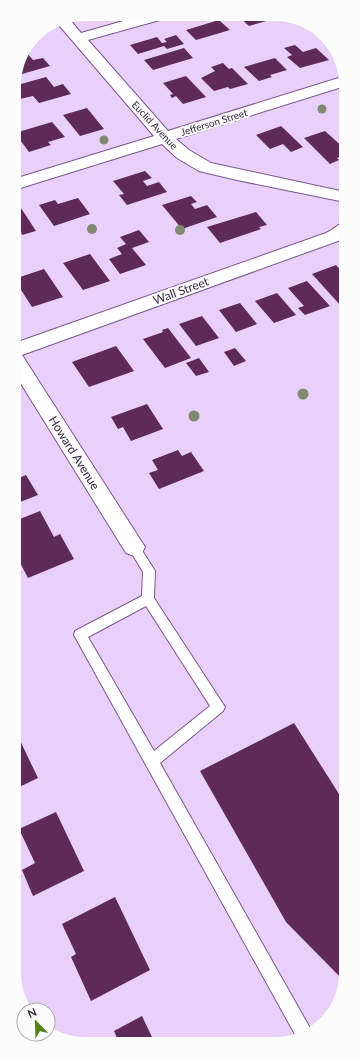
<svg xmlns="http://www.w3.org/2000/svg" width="360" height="1058" viewBox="0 0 360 1058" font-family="Lato,sans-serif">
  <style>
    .building { fill: #5e2a58 }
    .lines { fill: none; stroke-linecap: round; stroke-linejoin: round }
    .lane-casing { stroke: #7b5791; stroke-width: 2 }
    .street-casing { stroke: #7b5791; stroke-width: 2 }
    .lane { fill: #fff; fill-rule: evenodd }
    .street { fill: #fff; fill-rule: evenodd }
    .tree { fill: #828972 }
    .labels { text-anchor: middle; stroke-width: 4; stroke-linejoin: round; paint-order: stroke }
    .far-street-label { font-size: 10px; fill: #362740; stroke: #fcfcfc }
    .street-label { font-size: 12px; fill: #362740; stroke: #fcfcfc }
  </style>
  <rect width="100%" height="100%" fill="#e8d0f8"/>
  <path class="building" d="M240,15H274L277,18L249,26L238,16Z
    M219,20L230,30L196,40L186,30Z
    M176,35L184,44L167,49L164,46L138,54L130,45L157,37L162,43L167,42L164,39Z
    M295,45L303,52L316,48L329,60L300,68L287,57L292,55L284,48Z
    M184,48L193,58L153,70L144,60Z
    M25,51L33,60L43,58L50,66L15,76L21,53Z
    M275,58L287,70L270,75L272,77L259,81L244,67Z
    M223,63L229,69L232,68L248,84L230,89L228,87L214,91L201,78L215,71L211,67Z
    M186,76L206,97L183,104L176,96L172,98L170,95L173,94L163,83Z
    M46,77L54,87L63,84L71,94L39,103L33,96L20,99L14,92V86Z
    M87,108L104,129L80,136L63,115Z
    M52,122L65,137L48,142L51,145L29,152L15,133Z
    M281,126L303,147L291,152L283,144L270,149L256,135Z
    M325,131L345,149V155L337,158L339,160L330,164L304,138Z
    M145,171L152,178L143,181L147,186L159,182L167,192L127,205L119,195L124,194L113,181Z
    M191,196L197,202L191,204L195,209L207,205L217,217L182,229L162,205Z
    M78,198L90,214L54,226L39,205L55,200L58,204Z
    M21,208L36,231L22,235L21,232L14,234V210Z
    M256,212L267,225L259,227L261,229L220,243L207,227Z
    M139,230L149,242L132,248L146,265L120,274L109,259L122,254L117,248L126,244L120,237Z
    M90,254L110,281L83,290L63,263Z
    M336,265L345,275V304L341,306L312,274Z
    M44,269L63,297L32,307L14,279Z
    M307,281L330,306L305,315L298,308L304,306L288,288Z
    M277,293L296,315L274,323L255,301Z
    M240,303L257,324L236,332L219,310Z
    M202,316L219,338L196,346L179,324Z
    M168,328L191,358L165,368L143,339L163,332L162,330Z
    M116,346L134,371L89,387L72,362Z
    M235,348L246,361L234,366L224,352Z
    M199,358L209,372L196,376L186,363Z
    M147,404L163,429L131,441L123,427L118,429L111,417Z
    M178,450L182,456L191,452L204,471L159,489L149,473L158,470L152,460Z
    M15,470L19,478L26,475L38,495L15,504Z
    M40,511L54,537L60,534L74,559L28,578L15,553V533L20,531L15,521Z
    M294,723L346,805V978L344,981L286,922L200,771Z
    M15,730L38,778L15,789Z
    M56,812L84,871L33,896L22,870L35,863L19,829Z
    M115,897L150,970L91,1001L71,957L76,954L62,924Z
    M142,1016L152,1037L150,1038L152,1043H119L114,1031Z"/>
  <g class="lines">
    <defs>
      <path id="lane" d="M134,542L138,544L155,571L154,598L225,707L223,711L160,763L310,1028L311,1030L297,1038L74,635L75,631L142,596L143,572L128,547L130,544ZM146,606L210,706L154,751L88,637Z"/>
      <path id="street" d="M148,14L169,15L167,18L88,40L168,131L345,76V86L176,139L189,150L211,163L345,192V202L237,180L199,171L177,158L162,144L14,190V179L154,136L58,24L70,20L81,33Z
        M345,222V238L338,241L22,355L145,547L142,553L134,556L126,553L15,374V343L326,233C333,230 338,224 345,222Z"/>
    </defs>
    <use href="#lane" class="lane-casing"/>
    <use href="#street" class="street-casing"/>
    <use href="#lane" class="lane"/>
    <use href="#street" class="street"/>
  </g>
  <g class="tree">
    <circle cx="322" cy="109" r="4.5"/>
    <circle cx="104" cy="140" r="4.5"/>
    <circle cx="92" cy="229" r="5"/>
    <circle cx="180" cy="230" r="5"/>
    <circle cx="303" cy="394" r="5.5"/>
    <circle cx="194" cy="416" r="5.5"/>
  </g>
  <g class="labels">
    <g class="far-street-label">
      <text transform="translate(214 122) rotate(-17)" y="4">Jefferson Street</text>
      <text transform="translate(155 125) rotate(47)" y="4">Euclid Avenue</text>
    </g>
    <g class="street-label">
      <text transform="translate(181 291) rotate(-20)" y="4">Wall Street</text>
      <text transform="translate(74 453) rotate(58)" y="4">Howard Avenue</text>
    </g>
  </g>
  <path d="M0 0H360V1058H0ZM85 21H275A64 64 0 0 1 339 85V973A64 64 0 0 1 275 1037H85A64 64 0 0 1 21 973V85A64 64 0 0 1 85 21Z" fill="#fcfcfc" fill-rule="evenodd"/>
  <g transform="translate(36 1022) rotate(337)"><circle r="19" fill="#fcfcfc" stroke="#ada7b1"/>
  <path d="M0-3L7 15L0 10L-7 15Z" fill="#538418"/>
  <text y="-6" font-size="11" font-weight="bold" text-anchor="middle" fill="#362740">N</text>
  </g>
</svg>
